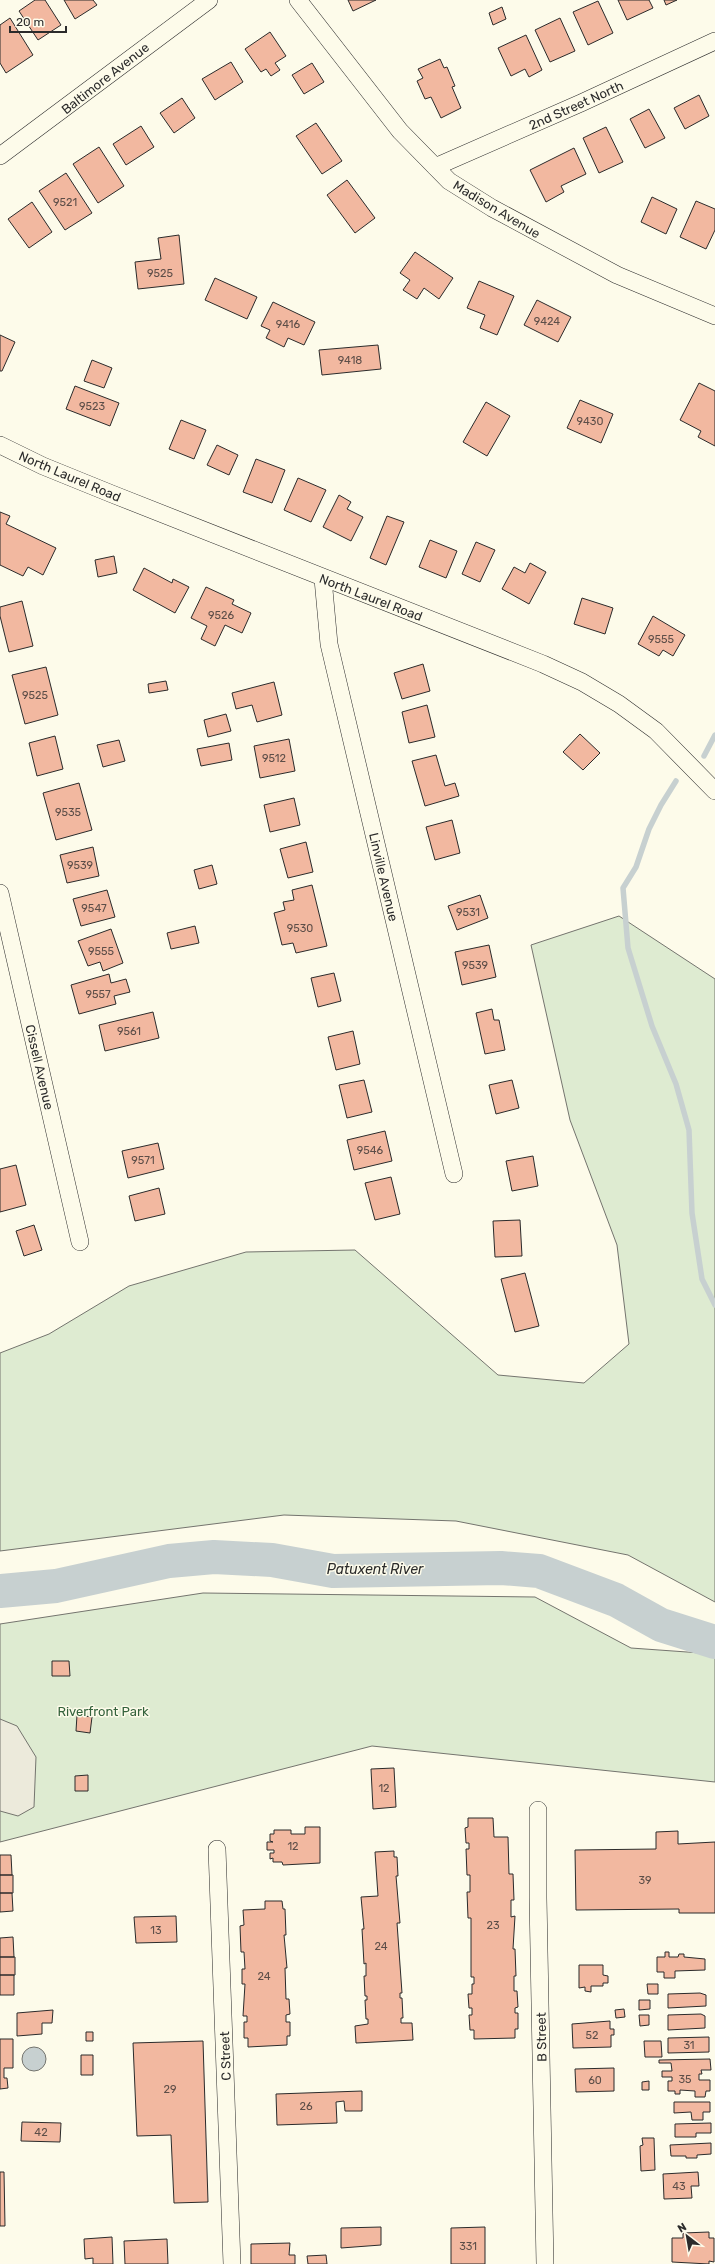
<svg xmlns="http://www.w3.org/2000/svg" width="715" height="2264" viewBox="0 0 715 2264" font-family="Rubik,sans-serif">
  <style>
    .green { fill: #deebd1; stroke: #74746e }
    .parking { fill: #eceadb; stroke: #74746e }
    .water { fill: #c7d0d0; stroke: #74746e }
    .lines { fill: none; stroke-linecap: round; stroke-linejoin: round }
    .stream { stroke: #c7d0d0; stroke-width: 5.5 }
    .river { stroke: #c7d0d0; stroke-width: 34 }
    .building { fill: #f2b8a0; stroke: #2b2b2b }
    .street-casing { stroke: #2b2b2b; stroke-width: 18 }
    .street { stroke: #fdfbea; stroke-width: 17 }
    .labels { text-anchor: middle; stroke-width: 3; stroke-linejoin: round; paint-order: stroke }
    .number-label { font-size: 11px; fill: #5d4e48 }
    .street-label { font-size: 13px; fill: #2b2b2b; stroke: #fdfbea }
    .park-label { font-size: 13px; fill: #34623c; stroke: #fdfbea }
    .water-label { font-size: 14px; font-style: italic; fill: #2b2b2b; stroke: #fdfbea }
  </style>
  <rect width="100%" height="100%" fill="#fdfbea"/>
  <path class="green" d="M619,916L715,979V1602L628,1555L456,1521L284,1515L0,1551V1353L49,1334L129,1286L246,1252L355,1250L498,1375L584,1383L629,1344L617,1245L570,1120L531,945Z
    M203,1593L535,1597L631,1648L715,1654V1782L372,1746L0,1842V1624Z"/>
  <path class="parking" d="M0,1719L17,1726L36,1757L34,1807L18,1816L0,1811Z"/>
  <path class="water" d="M22 2059a12 12 0 1 1 24 0a12 12 0 1 1-24 0Z"/>
  <g class="lines">
    <path class="stream" d="M704,756L715,735
      M676,781L661,805L649,829L636,867L623,888L628,948L652,1026L676,1084L689,1130L692,1213L702,1279L715,1305"/>
    <path class="river" d="M0,1591L56,1586L169,1561L214,1557L272,1560L333,1571L501,1568L539,1571L616,1600L661,1625L715,1642"/>
  </g>
  <path class="building" d="M35,0H45L61,25L38,40L19,11Z
    M64,0H93L97,5L75,19Z
    M348,0H376L353,11Z
    M618,0H649L653,8L627,20Z
    M664,0H677L666,5Z
    M598,1L613,33L588,45L573,12Z
    M502,7L506,19L493,25L489,13Z
    M10,18L33,55L6,73L0,63V25Z
    M560,18L575,51L550,62L535,30Z
    M270,32L286,56L275,63L280,70L271,76L266,69L261,72L245,49Z
    M526,35L542,70L529,77L525,69L511,76L498,48Z
    M440,59L444,68L447,67L455,86L452,87L461,108L441,118L431,97L425,99L417,81L423,78L418,69Z
    M231,62L243,82L215,100L202,79Z
    M312,63L324,82L304,94L292,75Z
    M699,95L709,116L685,129L674,108Z
    M182,98L195,118L174,133L160,113Z
    M649,109L665,138L645,148L630,119Z
    M316,123L342,161L322,174L296,136Z
    M141,126L154,147L126,165L113,144Z
    M606,127L623,162L599,173L583,138Z
    M99,147L124,186L98,203L73,164Z
    M574,148L586,174L561,186L564,192L546,202L530,170Z
    M66,173L92,213L65,230L39,191Z
    M347,180L375,218L355,233L327,195Z
    M652,197L677,209L666,234L641,222Z
    M696,201L715,209V230L706,249L680,237Z
    M32,202L52,232L29,248L8,219Z
    M179,235L184,284L138,289L135,262L161,259L158,238Z
    M415,252L453,278L439,299L424,288L417,299L403,290L410,280L400,273Z
    M215,278L257,297L247,319L205,300Z
    M479,281L514,296L497,335L480,328L485,315L467,308Z
    M537,300L571,317L558,342L524,325Z
    M273,302L315,322L304,345L288,338L284,347L266,338L270,330L261,326Z
    M0,335L15,342L2,371H0Z
    M378,345L381,369L322,375L319,350Z
    M92,360L112,368L104,388L84,381Z
    M699,383L715,391V446L698,437L701,431L680,420Z
    M75,386L119,403L110,426L66,409Z
    M580,400L613,414L601,443L567,428Z
    M486,402L510,416L487,456L463,442Z
    M181,420L206,430L194,459L169,449Z
    M217,445L238,455L229,475L207,465Z
    M256,459L285,470L272,503L243,492Z
    M298,478L326,490L311,522L284,510Z
    M339,495L351,502L347,509L363,517L351,541L323,527Z
    M0,512L10,516L6,524L56,548L43,575L28,567L23,576L0,565Z
    M387,516L404,522L386,565L370,558Z
    M430,540L457,551L446,578L419,567Z
    M476,542L495,550L480,582L462,574Z
    M114,556L117,573L98,577L95,560Z
    M530,563L546,572L529,604L502,589L514,567L525,573Z
    M144,568L172,583L173,579L189,587L175,613L133,590Z
    M206,587L234,600L232,604L251,613L242,633L225,625L215,646L201,639L207,626L191,618Z
    M582,598L613,608L605,634L574,624Z
    M22,601L33,646L9,652L0,616V607Z
    M653,616L685,635L673,656L663,650L659,656L638,644Z
    M423,664L430,691L402,699L394,673Z
    M46,667L58,715L25,724L12,675Z
    M166,681L168,690L149,693L148,684Z
    M274,682L282,715L257,722L252,705L236,709L232,693Z
    M427,705L435,737L409,743L402,712Z
    M226,714L231,731L208,737L204,720Z
    M580,734L600,753L583,770L563,752Z
    M55,736L63,769L37,776L29,743Z
    M289,739L295,771L260,778L254,746Z
    M119,740L125,761L103,767L97,745Z
    M229,743L232,760L201,766L197,749Z
    M436,755L445,786L455,783L459,796L425,806L412,761Z
    M79,783L92,830L56,840L43,793Z
    M294,798L300,825L270,832L264,805Z
    M452,820L460,853L435,860L426,827Z
    M306,842L313,872L288,878L280,849Z
    M93,847L99,876L67,883L60,855Z
    M212,865L217,884L199,889L194,870Z
    M312,885L327,946L296,953L293,943L282,945L274,913L285,910L283,902L294,900L292,890Z
    M107,890L115,917L81,926L73,899Z
    M480,895L488,918L457,930L448,906Z
    M195,926L199,943L171,949L167,933Z
    M111,929L123,963L103,971L100,962L88,966L78,941Z
    M489,945L496,977L462,985L455,952Z
    M334,973L341,1001L318,1007L311,978Z
    M109,974L111,983L126,979L130,992L114,996L116,1004L79,1014L71,985Z
    M492,1009L494,1020H499L505,1050L485,1054L476,1013Z
    M153,1012L159,1038L105,1051L99,1025Z
    M353,1031L360,1064L336,1070L328,1037Z
    M364,1080L372,1112L347,1118L339,1085Z
    M512,1080L519,1108L496,1114L489,1085Z
    M385,1131L392,1161L354,1170L347,1140Z
    M158,1143L164,1169L128,1178L122,1151Z
    M533,1156L538,1186L512,1191L506,1161Z
    M16,1165L26,1205L0,1212V1169Z
    M391,1177L400,1214L375,1220L365,1183Z
    M159,1188L165,1214L135,1221L129,1196Z
    M520,1220L522,1256L495,1257L493,1221Z
    M34,1225L42,1250L24,1256L16,1231Z
    M525,1273L539,1326L515,1332L501,1279Z
    M52,1661H69L70,1676H52Z
    M77,1715L92,1717L90,1733L76,1731Z
    M394,1768L396,1807L373,1809L371,1769Z
    M88,1775V1791H75V1776Z
    M468,1818H493L494,1837H508L509,1874H513L514,1900H511V1917L515,1916L513,1949H515L516,1976H514V1991H517L518,2007L515,2008V2013H518V2029H515V2038L474,2039V2030H470L469,2015H472V2008H469L468,1994H472V1984H474V1977H471V1918H468L467,1892H470V1875H467L466,1849H469V1843H466L465,1828L468,1827Z
    M305,1827H320V1863L283,1865L282,1862H273V1858L270,1859V1853H274V1850H267V1842H273L270,1841V1834H274V1830H291V1834H305Z
    M678,1831V1844L715,1842V1913H679V1909L576,1910L575,1850L656,1849V1832Z
    M394,1851V1857H397L398,1876H396L400,1923H397L402,1993H400V1998H402L403,2018H401V2023H412L413,2040L356,2043L355,2026L368,2024V2019H366L365,2000H367V1996H365L364,1976H366V1963L364,1964L362,1929H364L361,1897L378,1896L375,1852Z
    M0,1855H11L12,1875H0Z
    M0,1875H13V1893H0Z
    M0,1893H12L13,1911L0,1912Z
    M265,1901H282L283,1909H285L286,1935H284L287,1968H285L286,1999H289L290,2014L286,2015V2022H290V2036H287V2045L248,2047V2038H244V2022H247V2016H243L245,1984H242V1969H245L244,1952H241L240,1926L244,1925L243,1910L265,1909Z
    M176,1916L177,1942L136,1943L134,1917Z
    M13,1937L14,1957H0V1938Z
    M665,1952H669V1957H678L679,1954H684V1957L705,1959V1970L675,1971V1978H664V1972H657V1957H665Z
    M0,1957H15V1975H0Z
    M579,1965H603V1975L608,1976V1983H603V1986H591V1992L585,1991V1987L579,1988Z
    M0,1975H14V1995H0Z
    M647,1984H658V1994H648Z
    M700,1993L706,1995V2006L668,2008V1994Z
    M639,2000H650V2009L639,2010Z
    M624,2009L625,2017L616,2018L615,2010Z
    M53,2010L52,2023H42V2034L17,2036V2013Z
    M701,2014L705,2016V2028L668,2030V2015Z
    M639,2015H649V2025L640,2026Z
    M610,2021V2029H614V2035H611V2047L573,2048L572,2024Z
    M86,2032H93V2041H86Z
    M709,2037V2052L668,2053V2038Z
    M0,2039H13V2068H4V2078H7L8,2088L0,2089Z
    M203,2041L208,2202L174,2203L171,2135L137,2136L133,2043Z
    M644,2041H661L662,2057H645Z
    M81,2055H93V2075H81Z
    M710,2059L711,2070H701L702,2074H699V2080H710V2091H706L705,2097H695V2091L680,2090V2094H675V2091H668V2081H672V2077H662V2071H672L671,2063H659V2060Z
    M614,2068V2091L576,2092L575,2069Z
    M649,2081V2090H642V2082Z
    M362,2091V2111H345L344,2101L336,2102L337,2123L277,2125L276,2094Z
    M674,2102H710V2112H703V2120H692L691,2112L674,2113Z
    M22,2122L61,2123L60,2142L21,2141Z
    M711,2123V2133H696V2137H675V2124Z
    M642,2138H654L655,2170L641,2171L640,2146L643,2145Z
    M711,2143V2154L697,2155V2158H686V2156H671L670,2145Z
    M0,2172H4L5,2226H0Z
    M698,2172L699,2186H691L692,2198L664,2199L663,2174Z
    M381,2227V2245L341,2248V2228Z
    M485,2227V2264H451V2228Z
    M709,2232V2238H714V2262L709,2261V2264L672,2262V2238H683V2233Z
    M112,2237L113,2264H93V2258L85,2259L84,2239Z
    M167,2239L168,2264H125L124,2241Z
    M290,2243L289,2255H295V2264H251V2244Z
    M326,2255L327,2264H308L307,2256Z"/>
  <g class="lines">
    <defs>
      <path id="street" d="M298,0L400,131L449,181L492,208L617,275L715,316
        M0,156L209,0
        M435,167L581,103L715,41
        M0,445L43,466L112,494L543,664L582,682L619,704L656,731L715,791
        M323,579L329,644L454,1174
        M0,893L80,1242
        M538,1810V1898L545,2264
        M217,1849L232,2264"/>
    </defs>
    <use href="#street" class="street-casing"/>
    <use href="#street" class="street"/>
  </g>
  <g class="labels">
    <g class="number-label">
      <text x="65" y="206">9521</text>
      <text x="160" y="277">9525</text>
      <text x="547" y="325">9424</text>
      <text x="288" y="328">9416</text>
      <text x="350" y="364">9418</text>
      <text x="92" y="410">9523</text>
      <text x="590" y="425">9430</text>
      <text x="221" y="619">9526</text>
      <text x="661" y="643">9555</text>
      <text x="35" y="699">9525</text>
      <text x="274" y="762">9512</text>
      <text x="68" y="816">9535</text>
      <text x="80" y="869">9539</text>
      <text x="94" y="912">9547</text>
      <text x="468" y="916">9531</text>
      <text x="300" y="932">9530</text>
      <text x="101" y="955">9555</text>
      <text x="475" y="969">9539</text>
      <text x="98" y="998">9557</text>
      <text x="129" y="1035">9561</text>
      <text x="370" y="1154">9546</text>
      <text x="143" y="1164">9571</text>
      <text x="384" y="1792">12</text>
      <text x="293" y="1850">12</text>
      <text x="645" y="1884">39</text>
      <text x="493" y="1929">23</text>
      <text x="156" y="1934">13</text>
      <text x="381" y="1950">24</text>
      <text x="264" y="1980">24</text>
      <text x="592" y="2039">52</text>
      <text x="689" y="2049">31</text>
      <text x="685" y="2083">35</text>
      <text x="595" y="2084">60</text>
      <text x="170" y="2093">29</text>
      <text x="306" y="2110">26</text>
      <text x="41" y="2136">42</text>
      <text x="679" y="2190">43</text>
      <text x="468" y="2250">331</text>
    </g>
    <g class="street-label">
      <text transform="translate(105 78) rotate(-38)" y="5">Baltimore Avenue</text>
      <text transform="translate(576 105) rotate(-24)" y="5">2nd Street North</text>
      <text transform="translate(497 209) rotate(31)" y="5">Madison Avenue</text>
      <text transform="translate(70 476) rotate(23)" y="5">North Laurel Road</text>
      <text transform="translate(371 597) rotate(21)" y="5">North Laurel Road</text>
      <text transform="translate(384 877) rotate(77)" y="5">Linville Avenue</text>
      <text transform="translate(40 1067) rotate(77)" y="5">Cissell Avenue</text>
      <text transform="translate(541 2037) rotate(-91)" y="5">B Street</text>
      <text transform="translate(225 2056) rotate(-92)" y="5">C Street</text>
    </g>
    <g class="park-label">
      <text x="103" y="1716">Riverfront Park</text>
    </g>
    <g class="water-label">
      <text x="375" y="1574">Patuxent River</text>
    </g>
  </g>
  <g transform="translate(687 2236) rotate(329)" stroke="#fdfbea" stroke-width="3" paint-order="stroke">
  <path d="M0-3L7 15L0 10L-7 15Z" fill="#2b2b2b"/>
  <text y="-6" font-size="11" font-weight="bold" text-anchor="middle" fill="#2b2b2b">N</text>
  </g>
  <path d="M10 26v6h56v-6" fill="none" stroke="#2b2b2b" stroke-width="2"/>
  <text x="16" y="26" font-size="12" fill="#2b2b2b" stroke="#fdfbea" stroke-width="3" paint-order="stroke">20 m</text>
</svg>
